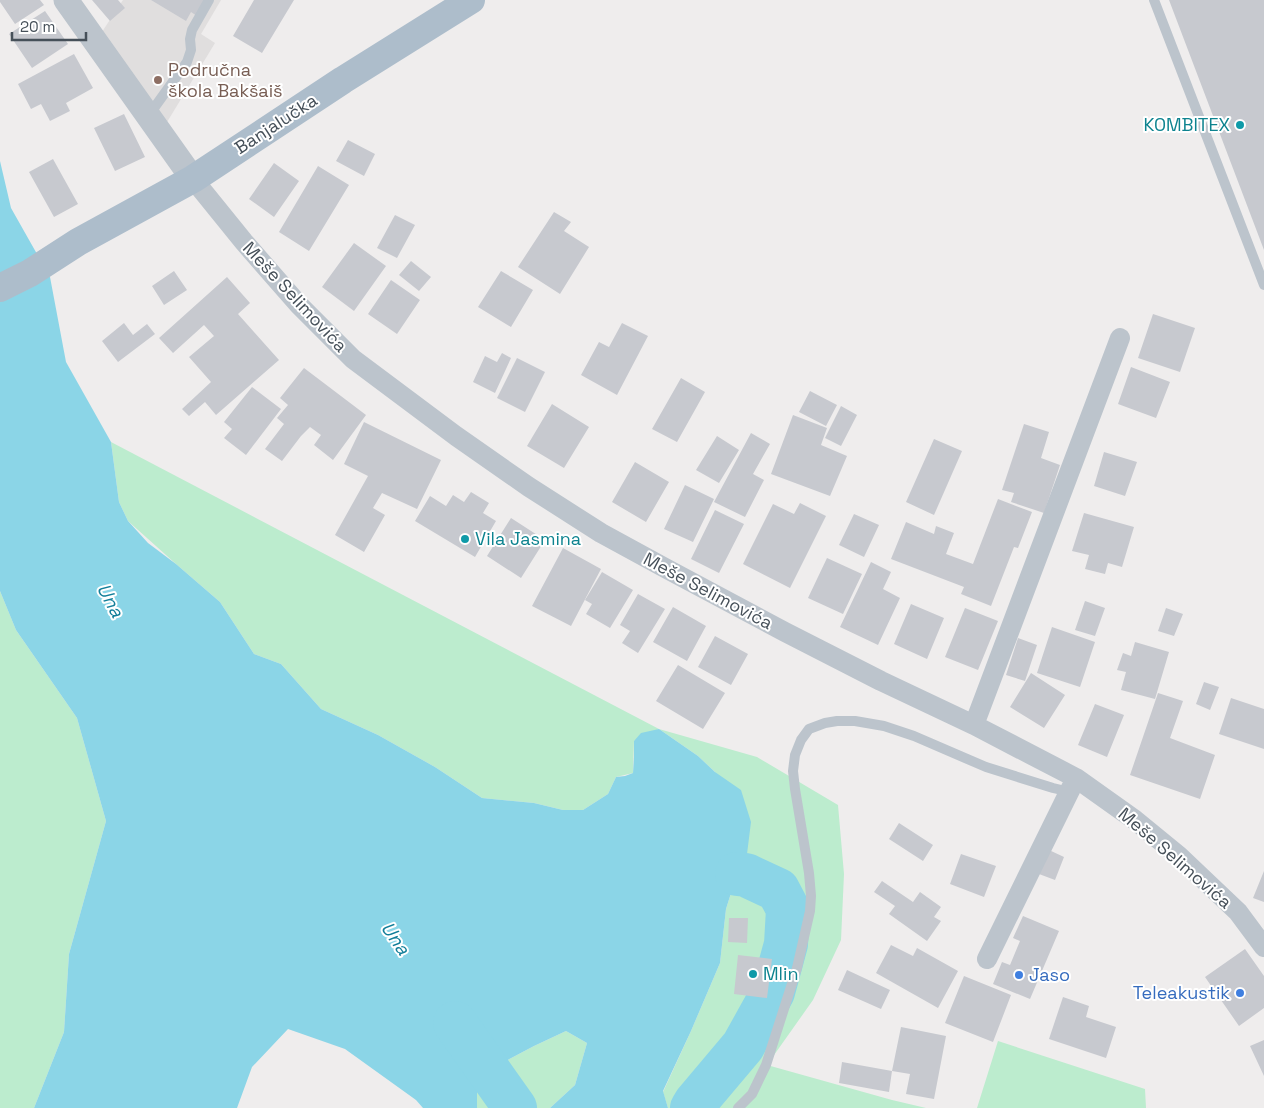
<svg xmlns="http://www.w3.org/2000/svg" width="1264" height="1108" viewBox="0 0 1264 1108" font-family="'Space Grotesk',sans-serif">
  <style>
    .education { fill: #e0dede }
    .green { fill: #bcecce }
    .water { fill: #8bd5e7 }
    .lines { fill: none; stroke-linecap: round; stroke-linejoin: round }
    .river { stroke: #8bd5e7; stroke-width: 44 }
    .building { fill: #c7c9cf }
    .service { stroke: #bcc4cc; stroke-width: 10 }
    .minor { stroke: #bcc4cc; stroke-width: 20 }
    .tertiary { stroke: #bcc4cc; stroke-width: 25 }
    .primary { stroke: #adbdcb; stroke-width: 28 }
    .education-dot { fill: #8d6e63; stroke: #fff; stroke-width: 2 }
    .culture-dot { fill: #0f9aa8; stroke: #fff; stroke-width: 2 }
    .shop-dot { fill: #3f7fe0; stroke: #fff; stroke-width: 2 }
    .labels { text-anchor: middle; stroke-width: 4; stroke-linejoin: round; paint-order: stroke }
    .education-label { font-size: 18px; fill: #785e54; stroke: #fff; text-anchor: start }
    .street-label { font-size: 18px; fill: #465059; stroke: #fff }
    .culture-label { font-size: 18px; fill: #0d838f; stroke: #fff; text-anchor: start }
    .shop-label { font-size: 18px; fill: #366cbe; stroke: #fff; text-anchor: start }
    .water-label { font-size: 19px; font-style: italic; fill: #127e99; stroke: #fff }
  </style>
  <rect width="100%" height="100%" fill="#efeded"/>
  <path class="education" d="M123,0H221L201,34L215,43L161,132L96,41Z"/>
  <path class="green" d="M111,442L659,729L757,757L838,805L844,874L841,940L813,1000L767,1065L892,1100L926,1108H668L663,1092L691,1031L720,963L726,909L737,874L747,854L715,772L698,756L659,729L634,741L633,773L616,777L608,794L583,810H563L534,803L482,798L435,767L378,735L321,709L281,664L254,654L220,602L176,564L128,521L119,502Z
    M0,591L16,630L77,718L106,821L69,954L64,1032L34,1108H0Z
    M566,1031L587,1043L575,1085L550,1108H477V1084L504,1062L534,1046Z
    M998,1041L1145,1089L1146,1108H977Z"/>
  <path class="water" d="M0,161L11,208L50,277L66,362L111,442L119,502L128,521L148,543L176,564L220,602L254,654L281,664L321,709L378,735L435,767L482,798L534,803L563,810H583L608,794L616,777L625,776L633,773L634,757V741L641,733L659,729L698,756L715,772L741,790L751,822L747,854L737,874L726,909L720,963L691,1031L663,1091L668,1108H550L575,1085L587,1043L566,1031L534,1046L504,1062L477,1084V1108H423L416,1100L345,1049L288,1029L252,1067L237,1108H34L64,1032L69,954L106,821L77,718L16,630L0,591Z"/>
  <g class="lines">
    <path class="river" d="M455,1023L515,1108
      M692,1108L695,1103L743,1046L773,992L786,944L788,909L778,890L746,875L737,874"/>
  </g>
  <path class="building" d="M0,0H40L44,5L15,24L0,2Z
    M92,0H118L125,8L110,21Z
    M151,0H207L197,16L191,12L186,21Z
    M254,0H294L262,53L233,36Z
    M1169,0H1264V250Z
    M45,11L68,44L32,68L9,34Z
    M74,54L93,88L66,103L70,111L50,121L41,104L31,109L18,84Z
    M124,114L145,157L115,171L94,128Z
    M348,140L375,154L364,176L336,161Z
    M53,159L78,204L54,217L29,172Z
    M274,163L299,181L274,217L249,199Z
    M318,166L349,185L309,251L279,232Z
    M554,212L571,222L564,231L589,247L560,294L518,267Z
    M395,215L415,225L397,258L377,248Z
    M354,243L386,266L354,311L322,287Z
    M411,261L431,277L419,291L399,275Z
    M174,271L187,290L164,305L152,286Z
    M501,271L533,290L511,327L478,307Z
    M227,277L250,303L238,314L279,360L216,415L205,402L189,416L182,409L211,382L189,357L214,336L204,325L173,353L159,338Z
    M391,280L420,300L397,334L368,314Z
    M1153,314L1195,328L1180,372L1138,358Z
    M124,323L133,335L147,324L155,334L118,362L102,341Z
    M622,323L648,336L617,395L581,375L599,342L609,347Z
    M502,353L511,358L495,393L473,382L485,356L497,362Z
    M517,358L545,372L525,412L497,398Z
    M1131,367L1170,382L1156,418L1118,404Z
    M304,368L366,415L333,460L314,445L321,435L310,427L301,436L282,461L265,449L284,424L277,418L288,405L280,398Z
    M681,378L705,392L677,442L652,429Z
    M252,387L281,409L246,455L224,438L232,429L224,422Z
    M810,391L837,405L826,426L799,412Z
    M552,404L589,427L564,468L527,446Z
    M841,406L857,415L841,446L825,438Z
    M793,415L827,428L821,445L847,456L830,496L771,474Z
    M364,422L441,460L417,509L382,493L373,508L385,515L364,552L335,535L368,476L344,464Z
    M1024,424L1049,432L1041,458L1060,465L1044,513L1011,502L1014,493L1002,490Z
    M751,433L770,444L753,474L764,480L745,517L714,502Z
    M717,436L739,450L719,483L696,470Z
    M934,439L962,451L934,515L906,502Z
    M1104,452L1137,462L1125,496L1094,486Z
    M635,462L669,482L646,522L612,502Z
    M685,485L714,499L693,542L664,529Z
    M471,492L489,503L483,513L496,521L475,557L415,521L430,496L446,506L453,495L464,502Z
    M998,499L1032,512L1018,548L1014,547L991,606L961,594L964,587L891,559L906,522L934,534L936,526L954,533L946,554L973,564Z
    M800,503L826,516L790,588L743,564L773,504L794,514Z
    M715,510L744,524L719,573L691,559Z
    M1084,513L1134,527L1122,567L1108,563L1105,574L1085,569L1089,555L1072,551Z
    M854,514L879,525L864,557L839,545Z
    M511,518L545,540L521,578L487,556Z
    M563,548L601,569L571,626L532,606Z
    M827,558L862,574L843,614L808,598Z
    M871,562L891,572L883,589L900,598L878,645L840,627Z
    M602,572L633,590L610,628L586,614L592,604L585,600Z
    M638,594L665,609L638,653L622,643L630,631L620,625Z
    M1085,601L1105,608L1095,636L1075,630Z
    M911,604L944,618L927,659L894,644Z
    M673,607L706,626L687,661L653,642Z
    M965,608L998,621L978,670L945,657Z
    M1166,608L1183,614L1174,636L1158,631Z
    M1052,627L1095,642L1080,687L1037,673Z
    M715,636L748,654L731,685L698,667Z
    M1018,638L1037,645L1025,681L1006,675Z
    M1135,642L1169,652L1155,699L1121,690L1126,672L1117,670L1123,653L1131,656Z
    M678,665L725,693L703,729L656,701Z
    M1031,673L1065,695L1044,728L1010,707Z
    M1204,682L1219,687L1210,710L1196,704Z
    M1158,693L1183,701L1170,738L1215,755L1200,799L1130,775Z
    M1231,698L1264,709V749L1219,734Z
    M1095,704L1124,715L1107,757L1078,745Z
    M899,823L933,845L923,861L889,839Z
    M1049,850L1064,857L1055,880L1039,874Z
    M961,854L996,866L984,897L950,884Z
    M1264,871V902L1253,898Z
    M882,881L913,902L920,892L941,907L934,917L941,921L927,941L889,914L895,906L874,892Z
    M1023,916L1059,931L1030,999L993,984L1002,962L1010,965L1020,941L1013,938Z
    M729,918H748L747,943L728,942Z
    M891,945L913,956L917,948L958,971L938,1008L876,973Z
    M1245,949L1264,976V1008L1239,1026L1205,977Z
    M738,955L772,959L767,998L734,994Z
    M847,970L890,990L881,1009L838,990Z
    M964,976L1011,995L993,1042L945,1023Z
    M1063,997L1089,1006L1086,1017L1116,1027L1106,1058L1049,1039Z
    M901,1027L946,1036L934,1099L906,1094L910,1074L892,1071Z
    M1264,1040V1076L1250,1046Z
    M842,1062L892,1071L889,1092L839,1083Z"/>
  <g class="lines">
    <path class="service" d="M1154,0L1264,285
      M149,115L187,62L191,50L190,39L192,30L209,0
      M738,1108L752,1094L766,1065L797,968L810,911L811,896L809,873L795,789L793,771L795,755L801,740L809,729L825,723L837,721H855L884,726L914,736L986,767L1053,788L1070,792"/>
    <path class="minor" d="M193,179L244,242L299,305L353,359L456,436L529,487L601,533L667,569L785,632L881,681L974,725L1076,778L1135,820L1179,856L1238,912L1264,947
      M974,725L1120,338
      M987,959L1076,778"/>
    <path class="tertiary" d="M66,0L193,179"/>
    <path class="primary" d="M0,288L30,273L78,242L193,179L343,80L471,0"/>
  </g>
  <circle class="education-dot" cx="158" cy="80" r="5"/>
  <g class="culture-dot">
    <circle cx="1240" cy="125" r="5"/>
    <circle cx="465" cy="539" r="5"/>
    <circle cx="753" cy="974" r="5"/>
  </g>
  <g class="shop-dot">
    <circle cx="1019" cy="975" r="5"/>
    <circle cx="1240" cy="993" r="5"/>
  </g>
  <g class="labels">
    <g class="education-label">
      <text x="168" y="76">Područna<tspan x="168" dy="21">škola Bakšaiš</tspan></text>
    </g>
    <g class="street-label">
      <text transform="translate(276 124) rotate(-33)" y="6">Banjalučka</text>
      <text transform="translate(295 297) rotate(47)" y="6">Meše Selimovića</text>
      <text transform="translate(708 591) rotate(28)" y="6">Meše Selimovića</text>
      <text transform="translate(1175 858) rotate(41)" y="6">Meše Selimovića</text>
    </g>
    <g class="culture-label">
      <text x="1230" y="131" text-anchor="end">KOMBITEX</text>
      <text x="475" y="545">Vila Jasmina</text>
      <text x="763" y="980">Mlin</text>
    </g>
    <g class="shop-label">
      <text x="1029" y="981">Jaso</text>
      <text x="1230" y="999" text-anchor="end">Teleakustik</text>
    </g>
    <g class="water-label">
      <text transform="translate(111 600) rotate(62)" y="7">Una</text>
      <text transform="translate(396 938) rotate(55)" y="7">Una</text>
    </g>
  </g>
  <path d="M12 32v8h74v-8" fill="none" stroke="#465059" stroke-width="2.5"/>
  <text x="20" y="32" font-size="15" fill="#465059" stroke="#ffffff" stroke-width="4" paint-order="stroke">20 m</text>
</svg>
